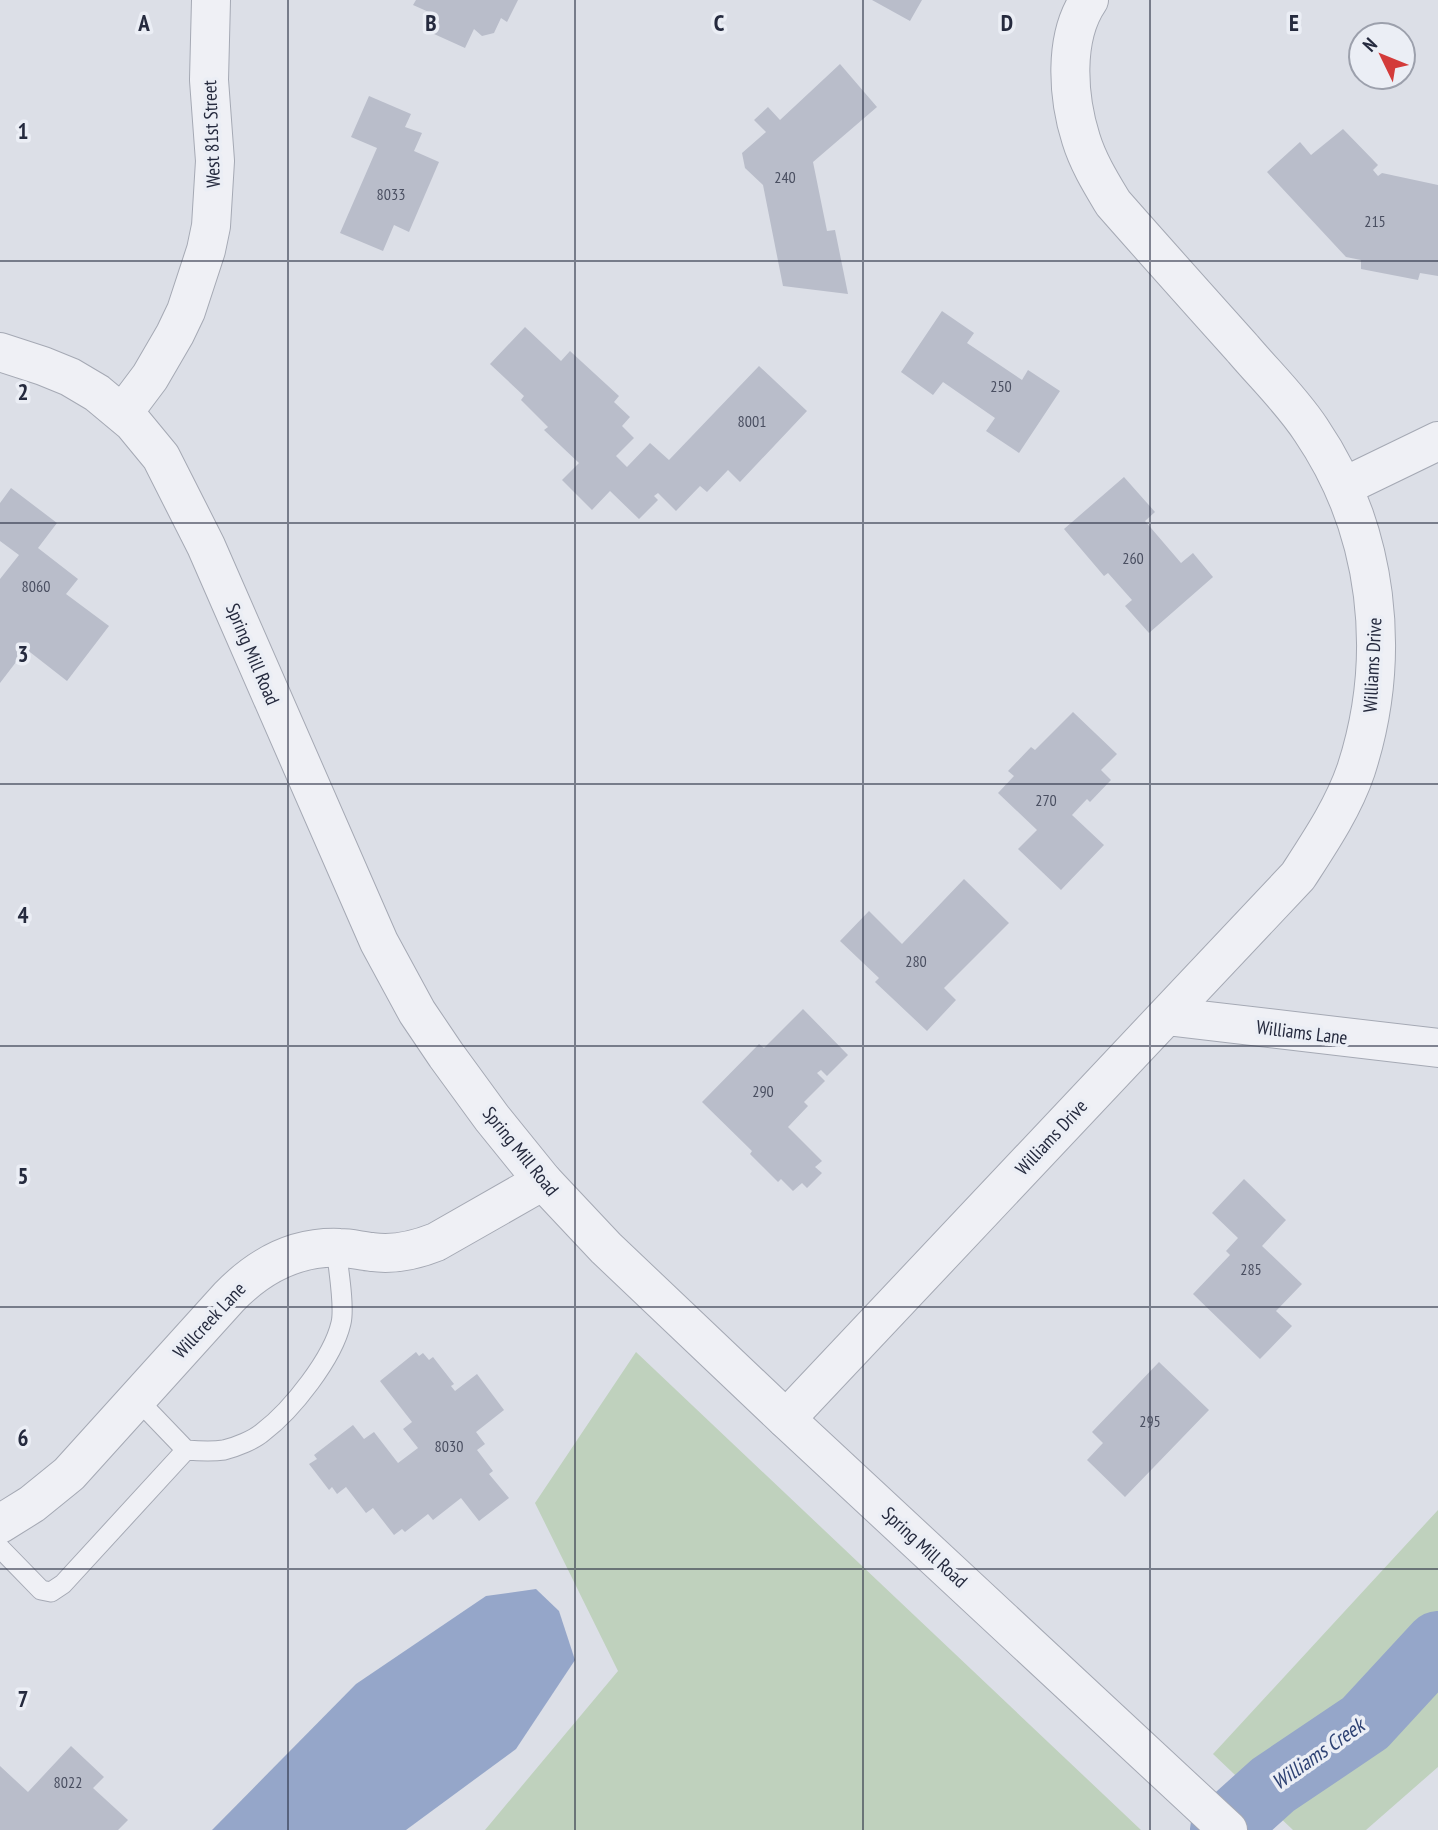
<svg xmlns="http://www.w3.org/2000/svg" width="1438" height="1830" viewBox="0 0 1438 1830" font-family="'PT Sans Narrow',sans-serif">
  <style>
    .green { fill: #bfd1bd }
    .water { fill: #95a6c9 }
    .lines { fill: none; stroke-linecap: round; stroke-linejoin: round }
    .river { stroke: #95a6c9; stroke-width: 66 }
    .building { fill: #b9bdca }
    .service-casing { stroke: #a5a9b4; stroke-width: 21 }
    .minor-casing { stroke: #a5a9b4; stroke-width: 40 }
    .tertiary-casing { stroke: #a5a9b4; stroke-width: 40 }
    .service { stroke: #eff0f5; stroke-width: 19 }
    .minor { stroke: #eff0f5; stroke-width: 38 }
    .tertiary { stroke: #eff0f5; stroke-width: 38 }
    .grid { fill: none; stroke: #252a3e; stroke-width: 2; stroke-opacity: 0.55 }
    .labels { text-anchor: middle; stroke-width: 7; stroke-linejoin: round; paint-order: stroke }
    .number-label { font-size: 16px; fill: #4a4f61 }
    .street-label { font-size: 19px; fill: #252a3e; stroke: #ebeef5 }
    .water-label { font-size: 21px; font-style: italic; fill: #2e4273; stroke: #ebeef5 }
    .grid-label { font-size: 23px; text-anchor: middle; font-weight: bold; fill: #252a3e; stroke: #ebeef5; stroke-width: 7; stroke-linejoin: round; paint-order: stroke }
  </style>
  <rect width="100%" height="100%" fill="#dcdfe7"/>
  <path class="green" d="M636,1352L1141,1830H485L618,1671L535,1503Z
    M1438,1510V1767L1366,1830H1293L1213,1754Z"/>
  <path class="water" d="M536,1589L559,1611L575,1660L516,1749L406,1830H212L356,1684L486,1596Z"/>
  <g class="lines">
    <path class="river" d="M1223,1830L1273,1785L1365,1723L1438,1644"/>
  </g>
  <path class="building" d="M416,0H518L507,22L501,18L494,33L482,36L474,29L465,48L423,29L431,13L413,5Z
    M872,0H922L910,21Z
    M840,64L877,107L813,162L827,231L835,230L848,294L783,286L763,185L745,168L742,153L766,132L754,120L768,107L780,120Z
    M369,96L411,114L405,127L422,133L414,151L439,162L409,232L394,225L383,251L340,233L377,148L351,137Z
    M1343,129L1378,165L1373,170L1378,176L1382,173L1438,185V276L1420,273L1418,280L1361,269V260L1346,257L1267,172L1300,142L1311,155Z
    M942,311L974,333L967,343L1022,380L1028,370L1060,391L1019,453L986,431L995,418L943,382L933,395L901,372Z
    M525,327L561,361L570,351L619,396L614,402L630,417L622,426L634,438L616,456L627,467L650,443L669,460L759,366L807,411L740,482L728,470L707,492L700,486L676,511L658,493L654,496L658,500L639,519L610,491L592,510L562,480L579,463L544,430L548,427L521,400L524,396L490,364Z
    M1124,477L1155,512L1145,521L1181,563L1193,553L1213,577L1149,633L1125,606L1132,600L1108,573L1104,576L1064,529Z
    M11,488L57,523L38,548L78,579L66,594L109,626L67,681L26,649L0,683V579L19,555L0,541V503Z
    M1073,712L1117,754L1101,770L1111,780L1090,802L1087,799L1072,815L1104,845L1061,890L1018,849L1037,830L998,793L1014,776L1008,771L1031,747L1035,750Z
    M964,879L1009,923L944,988L956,1000L927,1031L875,982L879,978L840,941L869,911L902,944Z
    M803,1009L848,1055L827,1076L821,1070L817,1073L825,1081L804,1102L808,1106L788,1127L822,1161L815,1167L822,1173L807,1188L802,1183L793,1191L781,1179L778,1182L750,1154L752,1151L702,1102L759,1044L764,1048Z
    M1244,1179L1286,1220L1262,1246L1302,1284L1276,1311L1292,1326L1260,1359L1193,1294L1230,1255L1226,1251L1238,1238L1212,1213Z
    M416,1352L419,1356L423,1353L429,1360L433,1357L454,1384L451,1386L455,1391L477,1374L504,1410L476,1432L485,1444L477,1450L493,1471L489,1474L509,1498L479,1521L461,1498L433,1520L428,1514L405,1532L402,1529L394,1535L373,1508L366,1513L346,1487L337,1494L332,1487L329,1490L309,1464L317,1459L314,1455L353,1425L364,1439L374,1432L398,1463L418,1448L403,1429L412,1422L380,1381Z
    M1159,1362L1209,1410L1125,1497L1087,1460L1103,1443L1092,1432Z
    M71,1746L104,1777L93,1788L128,1820L118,1830H0V1766L28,1792Z"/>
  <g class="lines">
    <defs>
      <path id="service" d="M137,1399L186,1450
        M0,1548L41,1590L51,1592L63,1584L186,1450C198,1451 211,1452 224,1450C236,1447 254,1440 263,1432C292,1410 333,1358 341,1323C345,1307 338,1266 336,1248"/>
      <path id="minor" d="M123,413L150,377L175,334L186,311L206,250L211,226L215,161L209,80L211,0
        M1343,487L1438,441
        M1166,1016L1438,1048
        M786,1419L1298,876C1320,842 1343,808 1356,770C1393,656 1379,530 1311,430C1292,401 1266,376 1243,349C1200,301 1156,252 1113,203C1101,183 1088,162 1081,139C1068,98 1063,38 1089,0
        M0,1524L32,1504L69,1474L229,1297C259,1266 295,1246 340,1248C351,1248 361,1251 372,1252C393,1255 416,1250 436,1242L543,1181"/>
      <path id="tertiary" d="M0,352L43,366L70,377L97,393L133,423L161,457L206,546L379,942L417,1012L446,1055L492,1118L543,1181L606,1248L786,1419L1228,1830"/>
    </defs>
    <use href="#service" class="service-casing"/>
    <use href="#minor" class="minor-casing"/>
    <use href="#tertiary" class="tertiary-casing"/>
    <use href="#service" class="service"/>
    <use href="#minor" class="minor"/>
    <use href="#tertiary" class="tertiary"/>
  </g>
  <path class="grid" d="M288,0V1830M575,0V1830M863,0V1830M1150,0V1830M0,261H1438M0,523H1438M0,784H1438M0,1046H1438M0,1307H1438M0,1569H1438"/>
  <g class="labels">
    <g class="number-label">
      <text x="785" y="183">240</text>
      <text x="391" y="200">8033</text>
      <text x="1375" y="227">215</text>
      <text x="1001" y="392">250</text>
      <text x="752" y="427">8001</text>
      <text x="1133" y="564">260</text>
      <text x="36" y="592">8060</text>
      <text x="1046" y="806">270</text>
      <text x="916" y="967">280</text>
      <text x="763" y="1097">290</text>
      <text x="1251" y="1275">285</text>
      <text x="1150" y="1427">295</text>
      <text x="449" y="1452">8030</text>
      <text x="68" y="1788">8022</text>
    </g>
    <g class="street-label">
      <text transform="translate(211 134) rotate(-92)" y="7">West 81st Street</text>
      <text transform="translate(253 654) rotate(67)" y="7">Spring Mill Road</text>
      <text transform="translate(1372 665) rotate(-87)" y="7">Williams Drive</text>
      <text transform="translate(1302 1032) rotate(7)" y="7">Williams Lane</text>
      <text transform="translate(1051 1137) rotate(-47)" y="7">Williams Drive</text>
      <text transform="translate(521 1151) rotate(51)" y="7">Spring Mill Road</text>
      <text transform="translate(209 1320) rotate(-47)" y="7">Willcreek Lane</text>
      <text transform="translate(925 1547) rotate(43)" y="7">Spring Mill Road</text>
    </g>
    <g class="water-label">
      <text transform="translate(1318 1754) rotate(-35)" y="7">Williams Creek</text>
    </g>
  </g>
  <g class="grid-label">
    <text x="144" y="31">A</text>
    <text x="431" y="31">B</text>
    <text x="719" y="31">C</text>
    <text x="1007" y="31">D</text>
    <text x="1294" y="31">E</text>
    <text x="23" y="139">1</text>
    <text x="23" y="400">2</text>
    <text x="23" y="662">3</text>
    <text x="23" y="923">4</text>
    <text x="23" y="1184">5</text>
    <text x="23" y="1446">6</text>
    <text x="23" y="1707">7</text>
  </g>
  <g transform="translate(1382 56) rotate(313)"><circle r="33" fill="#ebeef5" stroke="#9ca0ac" stroke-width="2"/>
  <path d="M0-5L12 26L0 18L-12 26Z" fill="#d33b3a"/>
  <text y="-10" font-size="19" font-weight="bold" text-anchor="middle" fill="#252a3e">N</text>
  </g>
</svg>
